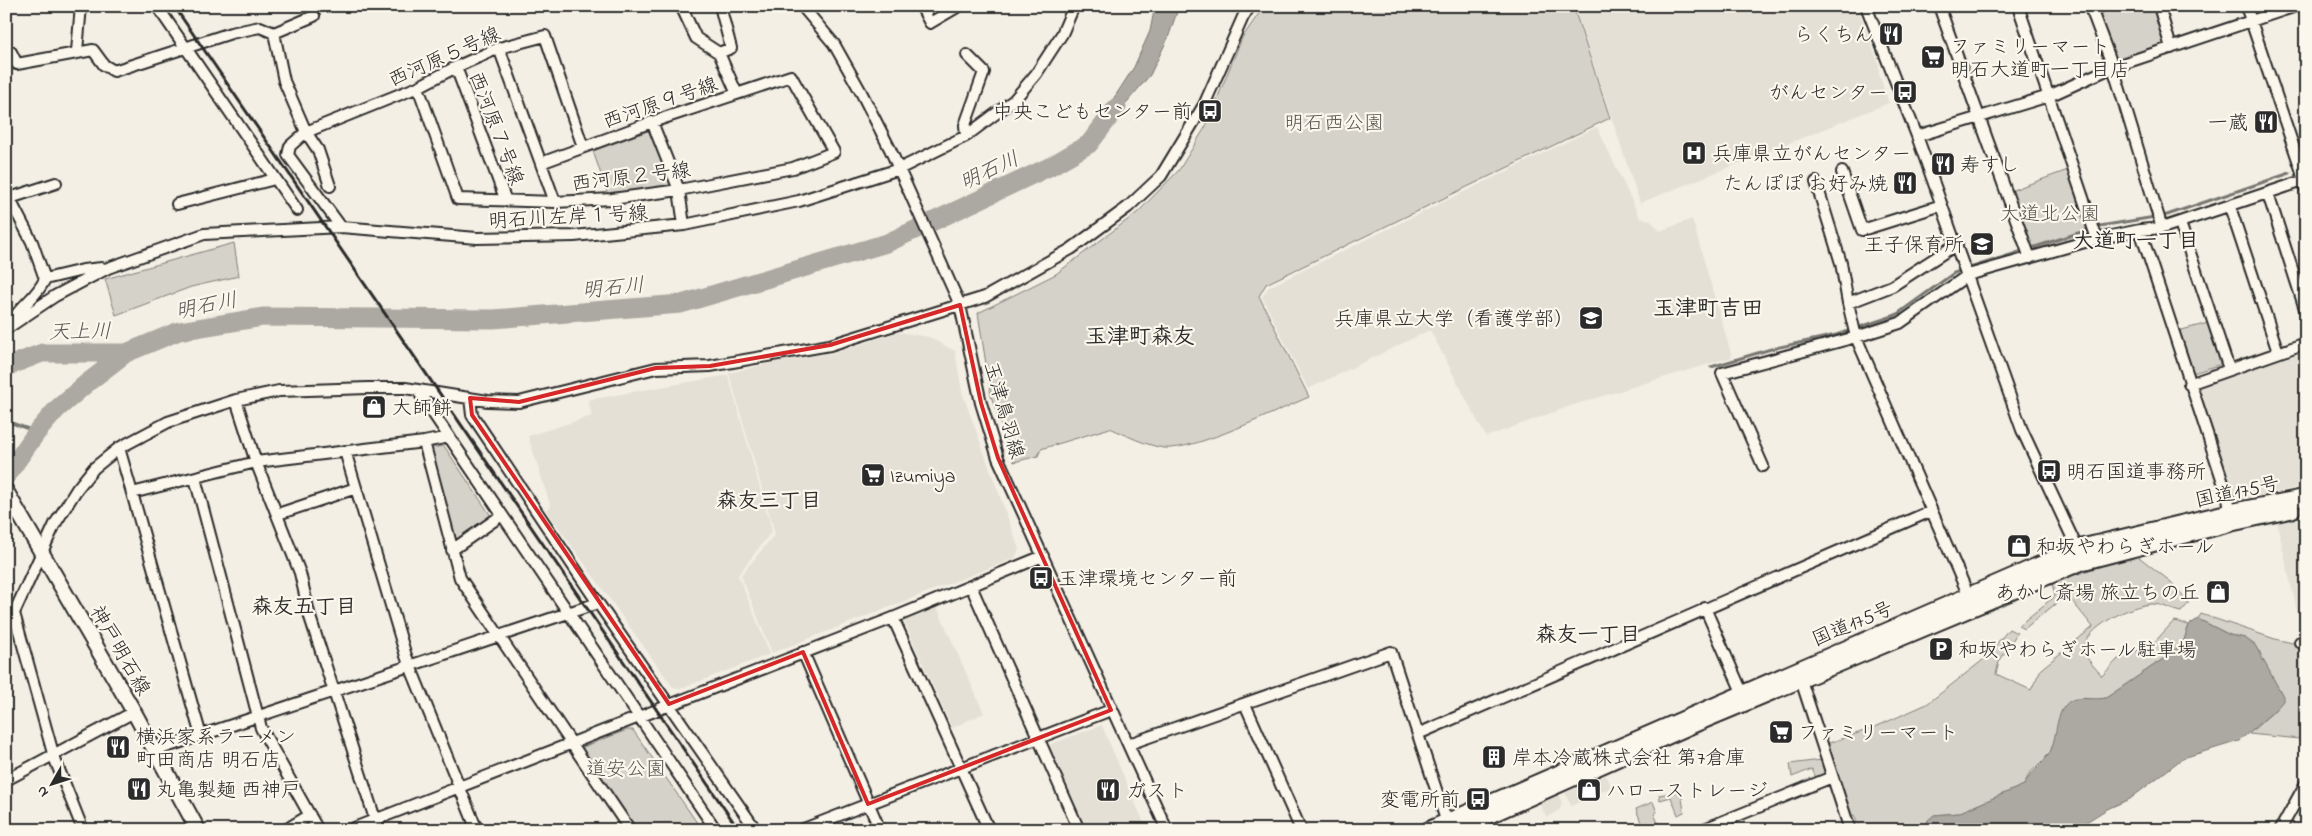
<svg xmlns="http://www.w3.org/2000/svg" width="2312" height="836" viewBox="0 0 2312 836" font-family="'Indie Flower','Klee One',sans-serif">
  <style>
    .built { fill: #e4e0d6 }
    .green { fill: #d5d2c9; stroke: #807e7a }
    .water { fill: #aca9a2; stroke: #787772 }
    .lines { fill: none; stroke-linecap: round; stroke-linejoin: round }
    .stream { stroke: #787772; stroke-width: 3 }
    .river { stroke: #aca9a2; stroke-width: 19 }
    .minor-casing { stroke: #2b2b2b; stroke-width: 14 }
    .major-casing { stroke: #2b2b2b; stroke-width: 18 }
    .highway-casing { stroke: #2b2b2b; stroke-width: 19 }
    .minor { stroke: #fbf7ec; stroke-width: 10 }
    .major { stroke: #fbf7ec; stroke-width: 14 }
    .highway { stroke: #fbf7ec; stroke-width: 15 }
    .rail { stroke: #2b2b2b; stroke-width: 3 }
    .marked { fill: none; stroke: #d62828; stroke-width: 4; stroke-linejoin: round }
    .labels { text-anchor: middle; stroke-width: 4.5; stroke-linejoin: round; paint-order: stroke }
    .poi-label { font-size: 20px; fill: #2b2b2b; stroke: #fbf7ec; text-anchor: start }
    .street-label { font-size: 20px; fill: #2b2b2b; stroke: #fbf7ec }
    .park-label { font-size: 20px; fill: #565552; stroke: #fbf7ec }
    .water-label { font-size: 21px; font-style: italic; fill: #585755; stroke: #fbf7ec }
    .neighbourhood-label { font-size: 21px; font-weight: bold; fill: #2b2b2b; stroke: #fbf7ec }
    .quarter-label { font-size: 22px; font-weight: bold; fill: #2b2b2b; stroke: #fbf7ec }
  </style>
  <rect width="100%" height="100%" fill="#f3efe4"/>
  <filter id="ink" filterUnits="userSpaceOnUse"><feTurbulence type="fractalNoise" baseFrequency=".02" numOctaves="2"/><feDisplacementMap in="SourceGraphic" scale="10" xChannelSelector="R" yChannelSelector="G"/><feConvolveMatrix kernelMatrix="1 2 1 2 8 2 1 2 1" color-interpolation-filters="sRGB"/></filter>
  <g filter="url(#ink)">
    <path class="built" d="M1574,6H1857L1879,65V74L1889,103L1640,203Z
      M1597,127L1640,218L1650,220L1660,231L1692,219L1732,357L1573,405L1486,437L1430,330L1308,389L1262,297L1269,287Z
      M898,332L929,337L955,351L962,392L1019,549L1015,558L772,653L741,575L775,534L729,373L806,355L831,354Z
      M2299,354L2306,375V486L2238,500L2233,495L2197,387L2199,384Z
      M728,375L772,531L738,575L770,654L680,689L672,686L546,510L551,507L528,436L592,416L588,400Z
      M2306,517V638H2303L2277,523Z
      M935,603L984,713L952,728L901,615Z
      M1102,725V726L1147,830H1086L1049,749L1051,744Z
      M1606,775L1612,787L1571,806L1565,793Z
      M1559,795L1562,804L1560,809L1547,818L1539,803Z"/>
    <path class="green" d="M1264,6H1573L1610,118L1266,284L1259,296L1309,397C1278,410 1195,451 1164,448C1145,445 1128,436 1110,428L1041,449L1038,456L1014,462L991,396L978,313L1056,274L1138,212L1179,170L1206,126L1242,38Z
      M2114,6H2155L2166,42L2163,46L2119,61L2116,58L2098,15L2101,11Z
      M648,131L651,133L671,181L668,186L608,195L593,151Z
      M2068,170L2086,225V235L2035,252L2028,243L2010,191Z
      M234,243L239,276L191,287L116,315L105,279Z
      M2208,323L2222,364L2193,373L2178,331Z
      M444,446L491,516L460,540L452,537L431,448Z
      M2135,554L2171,582L2188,601V604L2181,612C2170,610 2163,604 2152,604C2133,604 2083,628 2084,650C2085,659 2097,669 2102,676L2117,660L2129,652L2148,649L2174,621L2189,625L2183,643L2166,657L2106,698L2095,700L2083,698L2055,738L2050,753L2029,774L2024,785L1958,813L1934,815L1926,823L1925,830H1860L1854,815L1851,816L1826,744L1873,728L1927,704L1983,660L2009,629L2017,633L1999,662L1996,674L2031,690L2041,669L2093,627L2068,596L2064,597L2024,629L2018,626L2055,596L2052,583Z
      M2201,614L2275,639L2306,646V709L2300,739L2249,734L2275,710L2260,652L2245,638L2230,635L2198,619Z
      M627,730H633L702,830H637L583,753V747Z
      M1821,760L1825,767L1823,775L1816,778L1812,769L1792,777L1790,764Z
      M1681,791L1684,812L1678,815L1671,797L1660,800L1659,795Z
      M1653,802L1657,812L1654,814L1659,825L1644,830L1636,809Z"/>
    <path class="water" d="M1155,6H1179L1168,38L1150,75L1099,135L1110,104L1134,67L1150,31Z
      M2198,619L2230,635L2245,638L2255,645L2283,696V701L2275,710L2239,741L2183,758L2130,799L2107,809L2074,830H1925L1928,820L1934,815L1958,813L2024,785C2031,771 2044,764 2050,752C2058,737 2054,709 2072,700C2079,697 2096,700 2106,698L2166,657L2183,643L2189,625Z"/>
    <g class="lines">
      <path class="stream" d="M1711,367L1771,349L1836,335L1896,315L1954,273L2100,226L2167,215L2290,173
        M6,421L37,432"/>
      <path class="river" d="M6,367L42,353H126
        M6,476L37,432L57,409L87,383L126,353L179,331L263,317L493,319L681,304L887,243L1049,167L1089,144L1117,107"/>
      <defs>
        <path id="minor" d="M157,6L297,210
          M688,6L682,8L696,38L719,53L737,94
          M802,6L834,44L861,92L890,149L960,305L981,403L998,458L1167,830
          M921,6L930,23L959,6
          M1866,6L1917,136L2022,430L2079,552
          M1939,6L2030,258
          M2018,6L2097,239
          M2090,6L2113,67L2162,228
          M2159,6L2171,48
          M2246,6L2301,169L2306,190
          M2091,11L2102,6
          M274,33L284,81L306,132L318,150L330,186
          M274,33L314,16
          M499,48L555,202
          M77,51L81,6
          M6,53L11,52L17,64L93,50L104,65L114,71L231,33L260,27L274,33
          M719,53L731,48L720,6
          M456,67L506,201
          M418,87L458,199L555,202L612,199L679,190L793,168L834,152L791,76L652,122L541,163
          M652,122L679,190L684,225
          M966,136L965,125L984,72L967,55
          M1917,136L2049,96L2113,67L2296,6
          M1842,172L1862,230L1942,205
          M1816,182L1841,263L1848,303
          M6,192L32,242L45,279C36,299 19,306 11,323
          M2268,194L2306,312
          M10,198L56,183
          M177,204L275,179
          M2230,207L2278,352
          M2180,223L2229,369
          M341,227L288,155L290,146L306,132L418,87L456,67L499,48L545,36L583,147
          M2140,230L2228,497L2231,518
          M1957,244L1892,286L1848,303L1856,337L1971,601
          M45,279L83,270L102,268
          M6,329L55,296L108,268L204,234L341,227L477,238L574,236L684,225L799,201L899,169L966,136L1014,100L1036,74L1062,34L1074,6
          M2189,384L2306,343
          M418,391L716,830
          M470,398L472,415L598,603L756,830
          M236,400L256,462L300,573L310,617L375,819
          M424,442L460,578L630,830
          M119,448L132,493L256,462L424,442L449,437
          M345,451L406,656L477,830
          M1763,466L1722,373L1856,337L1900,323L1968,275L2092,240L2140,230L2162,228L2303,181
          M195,478L261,728L318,830
          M132,493L201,736
          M278,514L356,488
          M452,550L502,515
          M971,586L1079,830
          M1705,608L1745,699
          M14,613L54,757L83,830
          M893,618L989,830
          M6,624L14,613L55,524L77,489L94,468L119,448L168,422L236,400L279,391L368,388H405L488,401L519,402L656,368L710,366L830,345L985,297L1071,249L1128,207L1161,176L1204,105L1243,17L1250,6
          M2300,642H2306
          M803,652L880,830
          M1799,674L1850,830
          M1245,704L1301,830
          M1418,734L1931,511
          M1129,744L1391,652L1448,826
          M154,751L598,603
          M6,780L134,712
          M285,830L310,815
          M349,830L893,618L1043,556
          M801,830L1111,710
          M1702,830L1832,777
          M2280,830L2306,783"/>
        <path id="major" d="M6,491L134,712L198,830"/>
        <path id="highway" d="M1428,830L2078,548L2229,512L2306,497
          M1456,830L1695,724L2082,562L2232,523L2292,510"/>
      </defs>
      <use href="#minor" class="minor-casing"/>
      <use href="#major" class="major-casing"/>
      <use href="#highway" class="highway-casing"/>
      <use href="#minor" class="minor"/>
      <use href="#major" class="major"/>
      <use href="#highway" class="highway"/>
      <path class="rail" d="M174,6L739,830"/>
    </g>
  </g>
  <path class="marked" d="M960,305L981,403L998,458L1111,710L868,804L803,652L669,704L472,415L470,398L519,402L656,368L710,366L830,345Z"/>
  <defs>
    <symbol id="restaurant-square" viewBox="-11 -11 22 22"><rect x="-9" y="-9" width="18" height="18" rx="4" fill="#2b2b2b" stroke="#fbf7ec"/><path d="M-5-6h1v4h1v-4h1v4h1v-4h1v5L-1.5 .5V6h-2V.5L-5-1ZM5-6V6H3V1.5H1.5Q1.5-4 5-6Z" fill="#fff"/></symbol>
    <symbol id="supermarket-square" viewBox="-11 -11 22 22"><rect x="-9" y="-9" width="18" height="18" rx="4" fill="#2b2b2b" stroke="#fbf7ec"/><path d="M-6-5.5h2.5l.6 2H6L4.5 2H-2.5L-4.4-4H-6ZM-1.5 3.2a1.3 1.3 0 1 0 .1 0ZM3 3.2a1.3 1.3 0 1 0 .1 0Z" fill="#fff"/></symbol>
    <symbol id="bus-square" viewBox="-11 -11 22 22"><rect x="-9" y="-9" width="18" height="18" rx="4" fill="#2b2b2b" stroke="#fbf7ec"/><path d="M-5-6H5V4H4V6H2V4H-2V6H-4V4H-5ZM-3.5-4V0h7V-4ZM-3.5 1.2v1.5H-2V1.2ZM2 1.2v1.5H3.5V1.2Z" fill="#fff"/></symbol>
    <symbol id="hospital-square" viewBox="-11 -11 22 22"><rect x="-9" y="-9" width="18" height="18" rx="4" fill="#2b2b2b" stroke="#fbf7ec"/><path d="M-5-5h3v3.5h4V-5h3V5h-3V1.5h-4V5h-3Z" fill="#fff"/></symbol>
    <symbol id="school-square" viewBox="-11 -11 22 22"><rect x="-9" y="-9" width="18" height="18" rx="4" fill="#2b2b2b" stroke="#fbf7ec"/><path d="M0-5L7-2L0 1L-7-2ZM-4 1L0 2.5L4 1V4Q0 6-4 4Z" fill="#fff"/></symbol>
    <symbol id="university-square" viewBox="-11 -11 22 22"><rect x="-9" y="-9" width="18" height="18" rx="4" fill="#2b2b2b" stroke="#fbf7ec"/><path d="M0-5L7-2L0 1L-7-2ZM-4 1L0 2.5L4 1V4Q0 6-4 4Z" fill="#fff"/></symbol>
    <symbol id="shop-square" viewBox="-11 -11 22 22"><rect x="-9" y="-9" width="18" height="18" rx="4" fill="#2b2b2b" stroke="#fbf7ec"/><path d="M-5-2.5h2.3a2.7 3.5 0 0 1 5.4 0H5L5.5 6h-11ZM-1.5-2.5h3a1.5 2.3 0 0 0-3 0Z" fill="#fff"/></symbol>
    <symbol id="parking-square" viewBox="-11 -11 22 22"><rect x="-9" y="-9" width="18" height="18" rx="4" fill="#2b2b2b" stroke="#fbf7ec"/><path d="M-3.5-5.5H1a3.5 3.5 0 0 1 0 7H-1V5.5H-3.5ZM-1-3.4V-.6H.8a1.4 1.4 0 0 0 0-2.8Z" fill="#fff"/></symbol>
    <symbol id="building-square" viewBox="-11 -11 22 22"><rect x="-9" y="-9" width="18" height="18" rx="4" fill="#2b2b2b" stroke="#fbf7ec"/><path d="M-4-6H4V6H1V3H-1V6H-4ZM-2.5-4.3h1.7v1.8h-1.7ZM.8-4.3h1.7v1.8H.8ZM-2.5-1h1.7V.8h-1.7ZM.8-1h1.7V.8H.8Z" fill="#fff"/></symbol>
  </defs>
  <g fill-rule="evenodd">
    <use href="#restaurant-square" x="1877" y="20" width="28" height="28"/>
    <use href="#supermarket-square" x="1919" y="43" width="28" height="28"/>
    <use href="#bus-square" x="1891" y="78" width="28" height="28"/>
    <use href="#bus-square" x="1196" y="97" width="28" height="28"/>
    <use href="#restaurant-square" x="2252" y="108" width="28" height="28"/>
    <use href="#hospital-square" x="1680" y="139" width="28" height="28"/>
    <use href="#restaurant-square" x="1929" y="150" width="28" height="28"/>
    <use href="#restaurant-square" x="1891" y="169" width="28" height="28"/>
    <use href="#school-square" x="1968" y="230" width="28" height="28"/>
    <use href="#university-square" x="1577" y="304" width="28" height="28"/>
    <use href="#shop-square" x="360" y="393" width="28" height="28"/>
    <use href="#bus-square" x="2035" y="457" width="28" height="28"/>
    <use href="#supermarket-square" x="859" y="461" width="28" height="28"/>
    <use href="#shop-square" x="2005" y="532" width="28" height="28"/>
    <use href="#bus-square" x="1027" y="564" width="28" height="28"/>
    <use href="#shop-square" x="2204" y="578" width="28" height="28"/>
    <use href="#parking-square" x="1927" y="635" width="28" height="28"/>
    <use href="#supermarket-square" x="1767" y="718" width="28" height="28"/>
    <use href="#restaurant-square" x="104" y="733" width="28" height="28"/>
    <use href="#building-square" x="1480" y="743" width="28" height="28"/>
    <use href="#restaurant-square" x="125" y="775" width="28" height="28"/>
    <use href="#restaurant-square" x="1094" y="776" width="28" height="28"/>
    <use href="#shop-square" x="1575" y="776" width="28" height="28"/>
    <use href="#bus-square" x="1464" y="785" width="28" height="28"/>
  </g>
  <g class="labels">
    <g class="poi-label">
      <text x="1874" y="41" text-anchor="end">らくちん</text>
      <text x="1950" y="53">ファミリーマート<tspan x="1950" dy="23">明石大道町一丁目店</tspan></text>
      <text x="1888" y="99" text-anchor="end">がんセンター</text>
      <text x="1192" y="118" text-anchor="end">中央こどもセンター前</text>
      <text x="2248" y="129" text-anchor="end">一蔵</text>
      <text x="1712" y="160">兵庫県立がんセンター</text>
      <text x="1960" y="171">寿すし</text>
      <text x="1888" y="190" text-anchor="end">たんぽぽ お好み焼</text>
      <text x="1964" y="251" text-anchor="end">王子保育所</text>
      <text x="1574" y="325" text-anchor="end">兵庫県立大学（看護学部）</text>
      <text x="392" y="414">大師餅</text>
      <text x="2066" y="478">明石国道事務所</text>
      <text x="890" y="482">Izumiya</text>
      <text x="2036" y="553">和坂やわらぎホール</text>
      <text x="1058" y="585">玉津環境センター前</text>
      <text x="2200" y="599" text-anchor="end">あかし斎場 旅立ちの丘</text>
      <text x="1958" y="656">和坂やわらぎホール駐車場</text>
      <text x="1798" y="739">ファミリーマート</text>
      <text x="136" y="743">横浜家系ラーメン<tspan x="136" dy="23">町田商店 明石店</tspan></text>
      <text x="1512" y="764">岸本冷蔵株式会社 第7倉庫</text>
      <text x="156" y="796">丸亀製麺 西神戸</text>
      <text x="1126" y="797">ガスト</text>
      <text x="1606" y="797">ハローストレージ</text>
      <text x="1460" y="806" text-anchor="end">変電所前</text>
    </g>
    <g class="street-label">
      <text transform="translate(444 56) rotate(-24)" y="7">西河原５号線</text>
      <text transform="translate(660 102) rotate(-19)" y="7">西河原９号線</text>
      <text transform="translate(497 128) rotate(69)" y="7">西河原７号線</text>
      <text transform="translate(631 176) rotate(-7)" y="7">西河原２号線</text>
      <text transform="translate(568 216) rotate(-3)" y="7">明石川左岸１号線</text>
      <text transform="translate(1005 410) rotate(74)" y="7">玉津鳥羽線</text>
      <text transform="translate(2237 491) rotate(-12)" y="7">国道175号</text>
      <text transform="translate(1852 623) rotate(-23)" y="7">国道175号</text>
      <text transform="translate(121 650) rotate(60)" y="7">神戸明石線</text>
    </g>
    <g class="park-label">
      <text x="1334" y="129">明石西公園</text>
      <text x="2050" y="220">大道北公園</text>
      <text x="626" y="775">道安公園</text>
    </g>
    <g class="water-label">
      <text transform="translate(989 170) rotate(-25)" y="7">明石川</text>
      <text transform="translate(613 287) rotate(-5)" y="7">明石川</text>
      <text transform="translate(206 305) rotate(-11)" y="7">明石川</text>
      <text transform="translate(80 331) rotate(-1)" y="7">天上川</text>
    </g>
    <g class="neighbourhood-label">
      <text x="2136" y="247">大道町一丁目</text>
      <text x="769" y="507">森友三丁目</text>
      <text x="304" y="613">森友五丁目</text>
      <text x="1588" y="641">森友一丁目</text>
    </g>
    <g class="quarter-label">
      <text x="1708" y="315">玉津町吉田</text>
      <text x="1140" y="343">玉津町森友</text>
    </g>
  </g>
  <rect width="2312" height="836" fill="none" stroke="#fbf7ec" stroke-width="25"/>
  <rect x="12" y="12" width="2287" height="811" fill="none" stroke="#2b2b2b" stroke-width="2" filter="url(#ink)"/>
  <g transform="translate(52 784) rotate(231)" stroke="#fbf7ec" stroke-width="4" paint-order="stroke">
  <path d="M0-4L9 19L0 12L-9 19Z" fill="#2b2b2b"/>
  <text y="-8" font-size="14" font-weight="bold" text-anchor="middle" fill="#2b2b2b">N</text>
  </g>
</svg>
